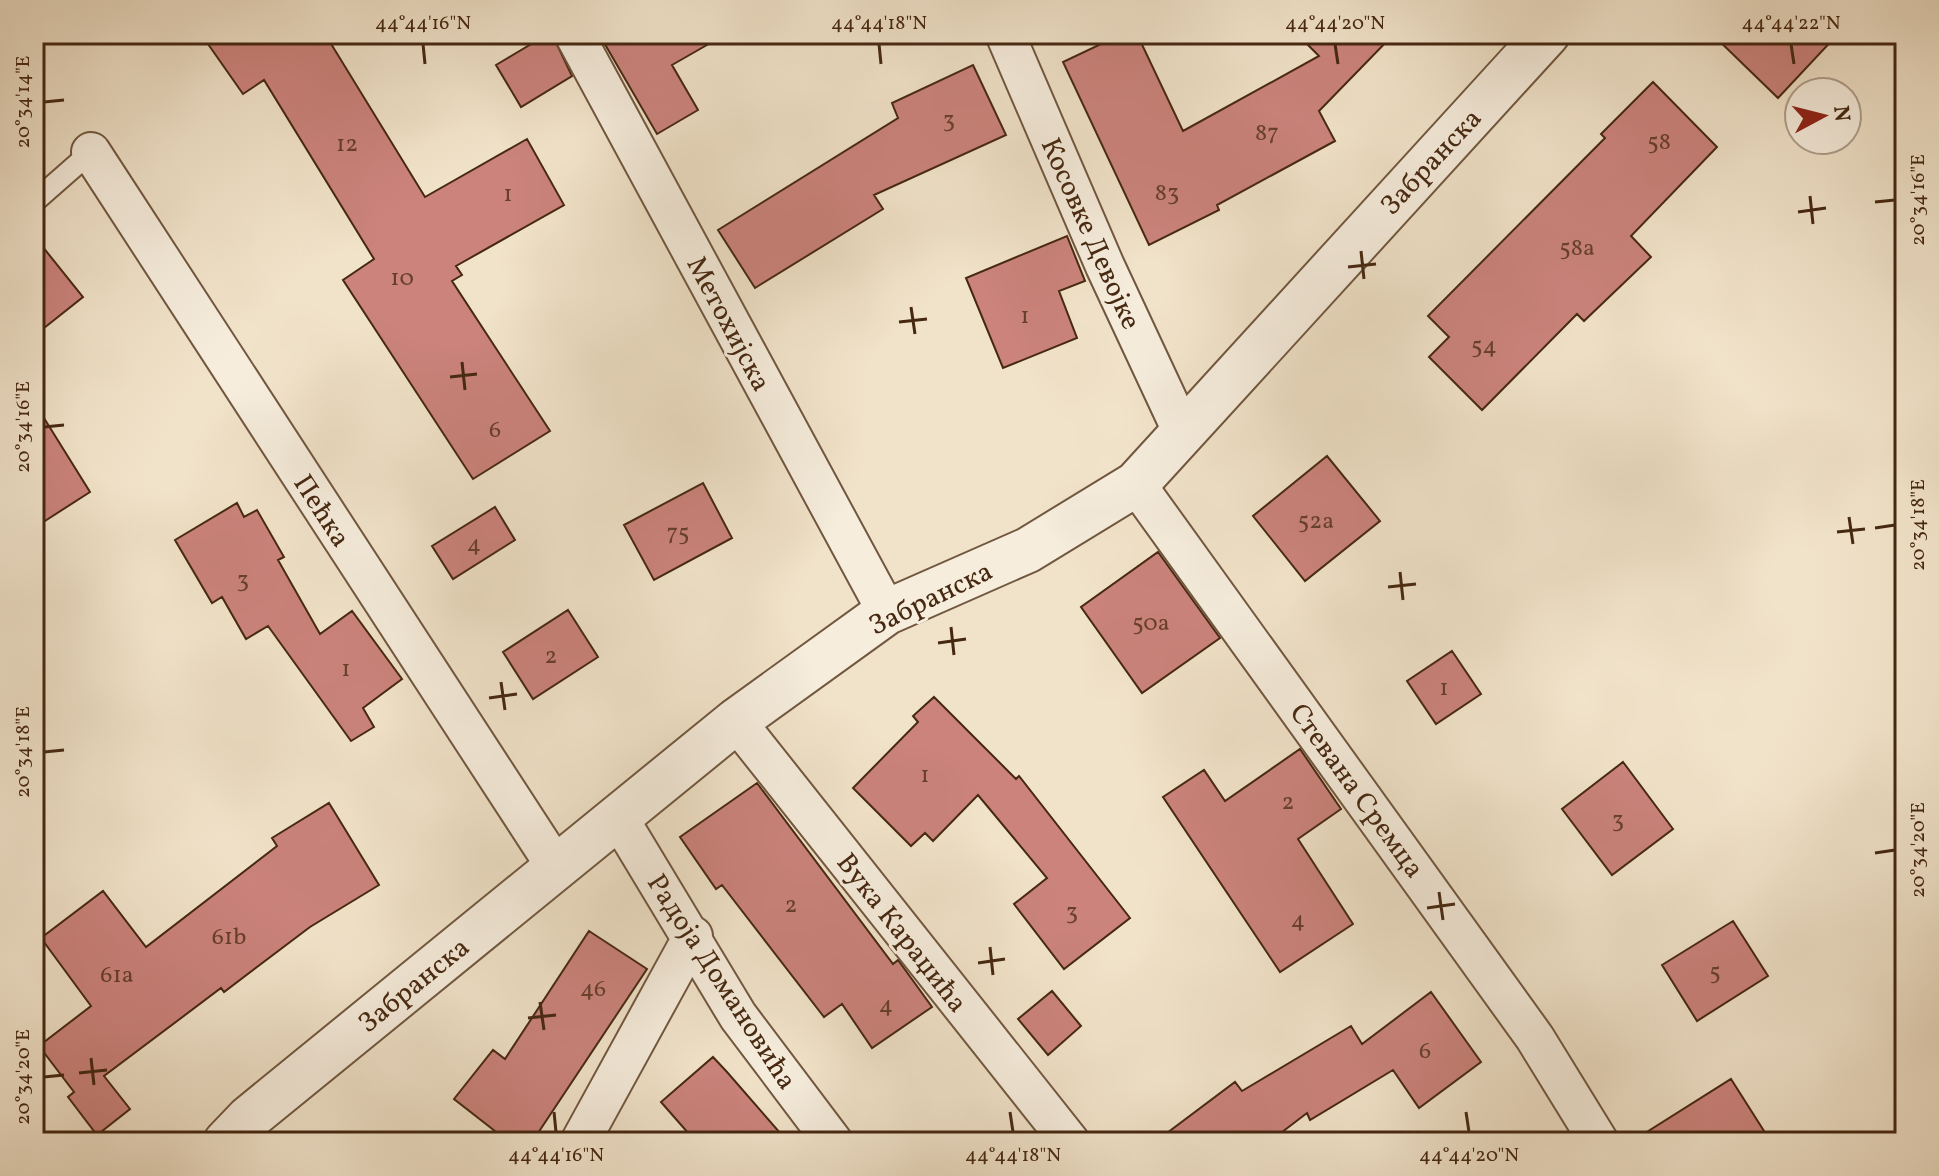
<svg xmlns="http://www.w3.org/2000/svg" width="1939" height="1176" viewBox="0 0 1939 1176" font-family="Vollkorn,serif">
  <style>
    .building { fill: #cb837c; stroke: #462811; stroke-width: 2 }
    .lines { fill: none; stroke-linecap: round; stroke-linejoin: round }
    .service-casing { stroke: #71573f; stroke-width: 24 }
    .minor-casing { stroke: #71573f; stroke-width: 42 }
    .tertiary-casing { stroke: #71573f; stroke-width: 48 }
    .service { stroke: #f6eddd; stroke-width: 20 }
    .minor { stroke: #f6eddd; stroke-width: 38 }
    .tertiary { stroke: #f6eddd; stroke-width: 44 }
    .ticks { fill: none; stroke: #462811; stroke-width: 3 }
    .labels { text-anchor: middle; stroke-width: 6; stroke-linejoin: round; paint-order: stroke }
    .number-label { font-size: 24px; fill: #673f2c }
    .street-label { font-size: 28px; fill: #462811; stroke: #f6eddd }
    .neatline { fill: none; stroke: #462811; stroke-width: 3 }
    .ticks-label { font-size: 20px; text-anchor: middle; fill: #462811 }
  </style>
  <rect width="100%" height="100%" fill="#f1e3ca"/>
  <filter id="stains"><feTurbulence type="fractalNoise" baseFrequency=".0025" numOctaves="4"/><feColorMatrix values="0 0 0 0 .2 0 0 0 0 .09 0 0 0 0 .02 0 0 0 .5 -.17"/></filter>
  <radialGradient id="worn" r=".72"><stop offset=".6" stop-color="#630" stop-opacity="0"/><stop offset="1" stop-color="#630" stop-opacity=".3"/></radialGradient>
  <path class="building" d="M201,34H325L425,197L527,139L564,205L456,266L462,275L452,281L550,431L473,479L343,280L374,259L264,80L243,94Z
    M548,34H552L572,76L521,107L496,65Z
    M599,34H726L672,65L698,110L657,134Z
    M1122,34H1137L1183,131L1319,56L1297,34H1394L1319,111L1335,141L1217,205L1219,210L1149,245L1063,62Z
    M1712,34H1838L1778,98Z
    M973,65L1006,135L874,195L883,209L755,288L718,230L898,118L892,103Z
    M1653,82L1717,147L1631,236L1651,257L1584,321L1577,314L1482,410L1429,357L1449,337L1428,316L1605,138L1601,134Z
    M34,236L83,297L34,336Z
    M1067,236L1085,281L1059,291L1077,338L1003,368L966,278Z
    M34,402L90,492L34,528Z
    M1327,456L1380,521L1305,581L1253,516Z
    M703,483L732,538L654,580L624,525Z
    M237,503L244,517L257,510L284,557L278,560L320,634L352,611L402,679L363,708L374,727L351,741L268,626L246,639L222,597L212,603L175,540Z
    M495,507L515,540L453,579L432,546Z
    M1158,552L1220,638L1142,693L1081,607Z
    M568,610L598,657L533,699L503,652Z
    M1452,651L1481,694L1436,724L1407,681Z
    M934,697L1016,779L1019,776L1130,918L1064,969L1014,904L1047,878L978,795L933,841L925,833L911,846L853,788L918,722L913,716Z
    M1300,749L1341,809L1298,839L1353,924L1280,972L1163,797L1204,770L1225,801Z
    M1623,762L1673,829L1612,875L1562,809Z
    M757,783L893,964L898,960L932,1007L872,1048L842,1004L824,1017L722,885L716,889L680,837Z
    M329,803L379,885L310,927L224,992L221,988L104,1076L130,1109L97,1135L68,1097L74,1092L39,1046L91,1006L41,938L103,891L146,947L277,846L272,838Z
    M1733,921L1768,976L1697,1021L1662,965Z
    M589,931L647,969L532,1142H509L454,1099L493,1050L505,1059Z
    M1052,991L1081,1026L1048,1055L1018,1019Z
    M1431,992L1481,1062L1419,1108L1393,1070L1310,1120L1307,1113L1269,1142H1155L1235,1082L1242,1091L1351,1026L1362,1044Z
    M713,1057L727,1072L788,1142H696L661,1102Z
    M1731,1079L1771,1142H1631Z"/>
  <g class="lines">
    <defs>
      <path id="service" d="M34,202L91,152"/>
      <path id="minor" d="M574,34L887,612
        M1005,34L1105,266L1182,431
        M91,152L556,867
        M1136,484L1535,1038L1599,1142
        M736,721L1070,1142
        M618,817L738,1016L833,1142
        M580,1142L693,936"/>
      <path id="tertiary" d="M226,1142L249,1118L736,721L887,612L1028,550L1136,484L1547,34"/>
    </defs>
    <use href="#service" class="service-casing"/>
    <use href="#minor" class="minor-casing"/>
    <use href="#tertiary" class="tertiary-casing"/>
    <use href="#service" class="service"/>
    <use href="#minor" class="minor"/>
    <use href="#tertiary" class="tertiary"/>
  </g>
  <path class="ticks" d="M423,44L425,64M879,44L881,64M1335,44L1338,64M1791,44L1794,64M44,102L64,100M1810,196L1813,224M1875,202L1895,200M1798,212L1826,208M1361,251L1364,279M1348,267L1376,264M911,307L915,334M899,322L927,319M462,362L465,390M450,377L477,374M44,427L64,425M1849,517L1853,544M1875,528L1895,525M1837,532L1865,529M1400,572L1403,600M1388,587L1416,584M951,627L954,655M938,643L966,639M501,682L505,710M489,698L517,694M44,752L64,750M1875,853L1895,850M1439,892L1443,920M1427,908L1455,904M990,947L993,975M978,963L1005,959M540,1002L544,1030M528,1018L556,1015M91,1058L94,1085M79,1073L107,1070M44,1077L64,1075M554,1112L556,1132M1010,1112L1013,1132M1466,1112L1469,1132"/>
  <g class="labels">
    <g class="number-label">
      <text x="949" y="127">3</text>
      <text x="1267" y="140">87</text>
      <text x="1659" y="149">58</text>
      <text x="347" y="151">12</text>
      <text x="1167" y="200">83</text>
      <text x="508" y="201">1</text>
      <text x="1577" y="255">58a</text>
      <text x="402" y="285">10</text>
      <text x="1025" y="323">1</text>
      <text x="1484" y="353">54</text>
      <text x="495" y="437">6</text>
      <text x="1316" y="528">52a</text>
      <text x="678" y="540">75</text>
      <text x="474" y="551">4</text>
      <text x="243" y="587">3</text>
      <text x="1151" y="630">50a</text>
      <text x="551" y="663">2</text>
      <text x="346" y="676">1</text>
      <text x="1444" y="695">1</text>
      <text x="925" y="782">1</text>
      <text x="1288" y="809">2</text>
      <text x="1618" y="827">3</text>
      <text x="791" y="912">2</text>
      <text x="1072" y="919">3</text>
      <text x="1298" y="927">4</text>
      <text x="229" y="944">61b</text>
      <text x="1715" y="979">5</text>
      <text x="117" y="982">61a</text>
      <text x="593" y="996">46</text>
      <text x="886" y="1012">4</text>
      <text x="1425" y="1058">6</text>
    </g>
    <g class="street-label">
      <text transform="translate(1430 161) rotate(-47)" y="10">Забранска</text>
      <text transform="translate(1092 233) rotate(66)" y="10">Косовке Девојке</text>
      <text transform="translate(730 323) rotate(62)" y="10">Метохијска</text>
      <text transform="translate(323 510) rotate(57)" y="10">Пећка</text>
      <text transform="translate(930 597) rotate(-26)" y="10">Забранска</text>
      <text transform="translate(1358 790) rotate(54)" y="10">Стевана Сремца</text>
      <text transform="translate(903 932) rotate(52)" y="10">Вука Караџића</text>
      <text transform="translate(723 981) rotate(57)" y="10">Радоја Домановића</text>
      <text transform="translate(413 984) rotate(-39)" y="10">Забранска</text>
    </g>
  </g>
  <rect width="1939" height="1176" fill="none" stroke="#f1e3ca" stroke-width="88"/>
  <g transform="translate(1823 116) rotate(83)"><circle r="38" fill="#f6eddd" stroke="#b09e8b" stroke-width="2"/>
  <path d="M0-6L14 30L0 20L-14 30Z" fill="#8f2418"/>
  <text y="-12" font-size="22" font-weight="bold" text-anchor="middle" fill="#462811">N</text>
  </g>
  <rect x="44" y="44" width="1851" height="1088" class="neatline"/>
  <g class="ticks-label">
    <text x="423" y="29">44°44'16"N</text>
    <text x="879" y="29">44°44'18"N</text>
    <text x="1335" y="29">44°44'20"N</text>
    <text x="1791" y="29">44°44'22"N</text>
    <text transform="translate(22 102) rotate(-90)" y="7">20°34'14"E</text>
    <text transform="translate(1917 200) rotate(-90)" y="7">20°34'16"E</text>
    <text transform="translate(22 427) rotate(-90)" y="7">20°34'16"E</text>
    <text transform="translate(1917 525) rotate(-90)" y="7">20°34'18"E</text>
    <text transform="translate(22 752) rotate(-90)" y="7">20°34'18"E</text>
    <text transform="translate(1917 850) rotate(-90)" y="7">20°34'20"E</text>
    <text transform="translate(22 1077) rotate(-90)" y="7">20°34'20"E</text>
    <text x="556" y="1161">44°44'16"N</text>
    <text x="1013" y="1161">44°44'18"N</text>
    <text x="1469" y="1161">44°44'20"N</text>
  </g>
  <rect width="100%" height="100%" filter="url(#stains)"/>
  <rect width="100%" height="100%" fill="url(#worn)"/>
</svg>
